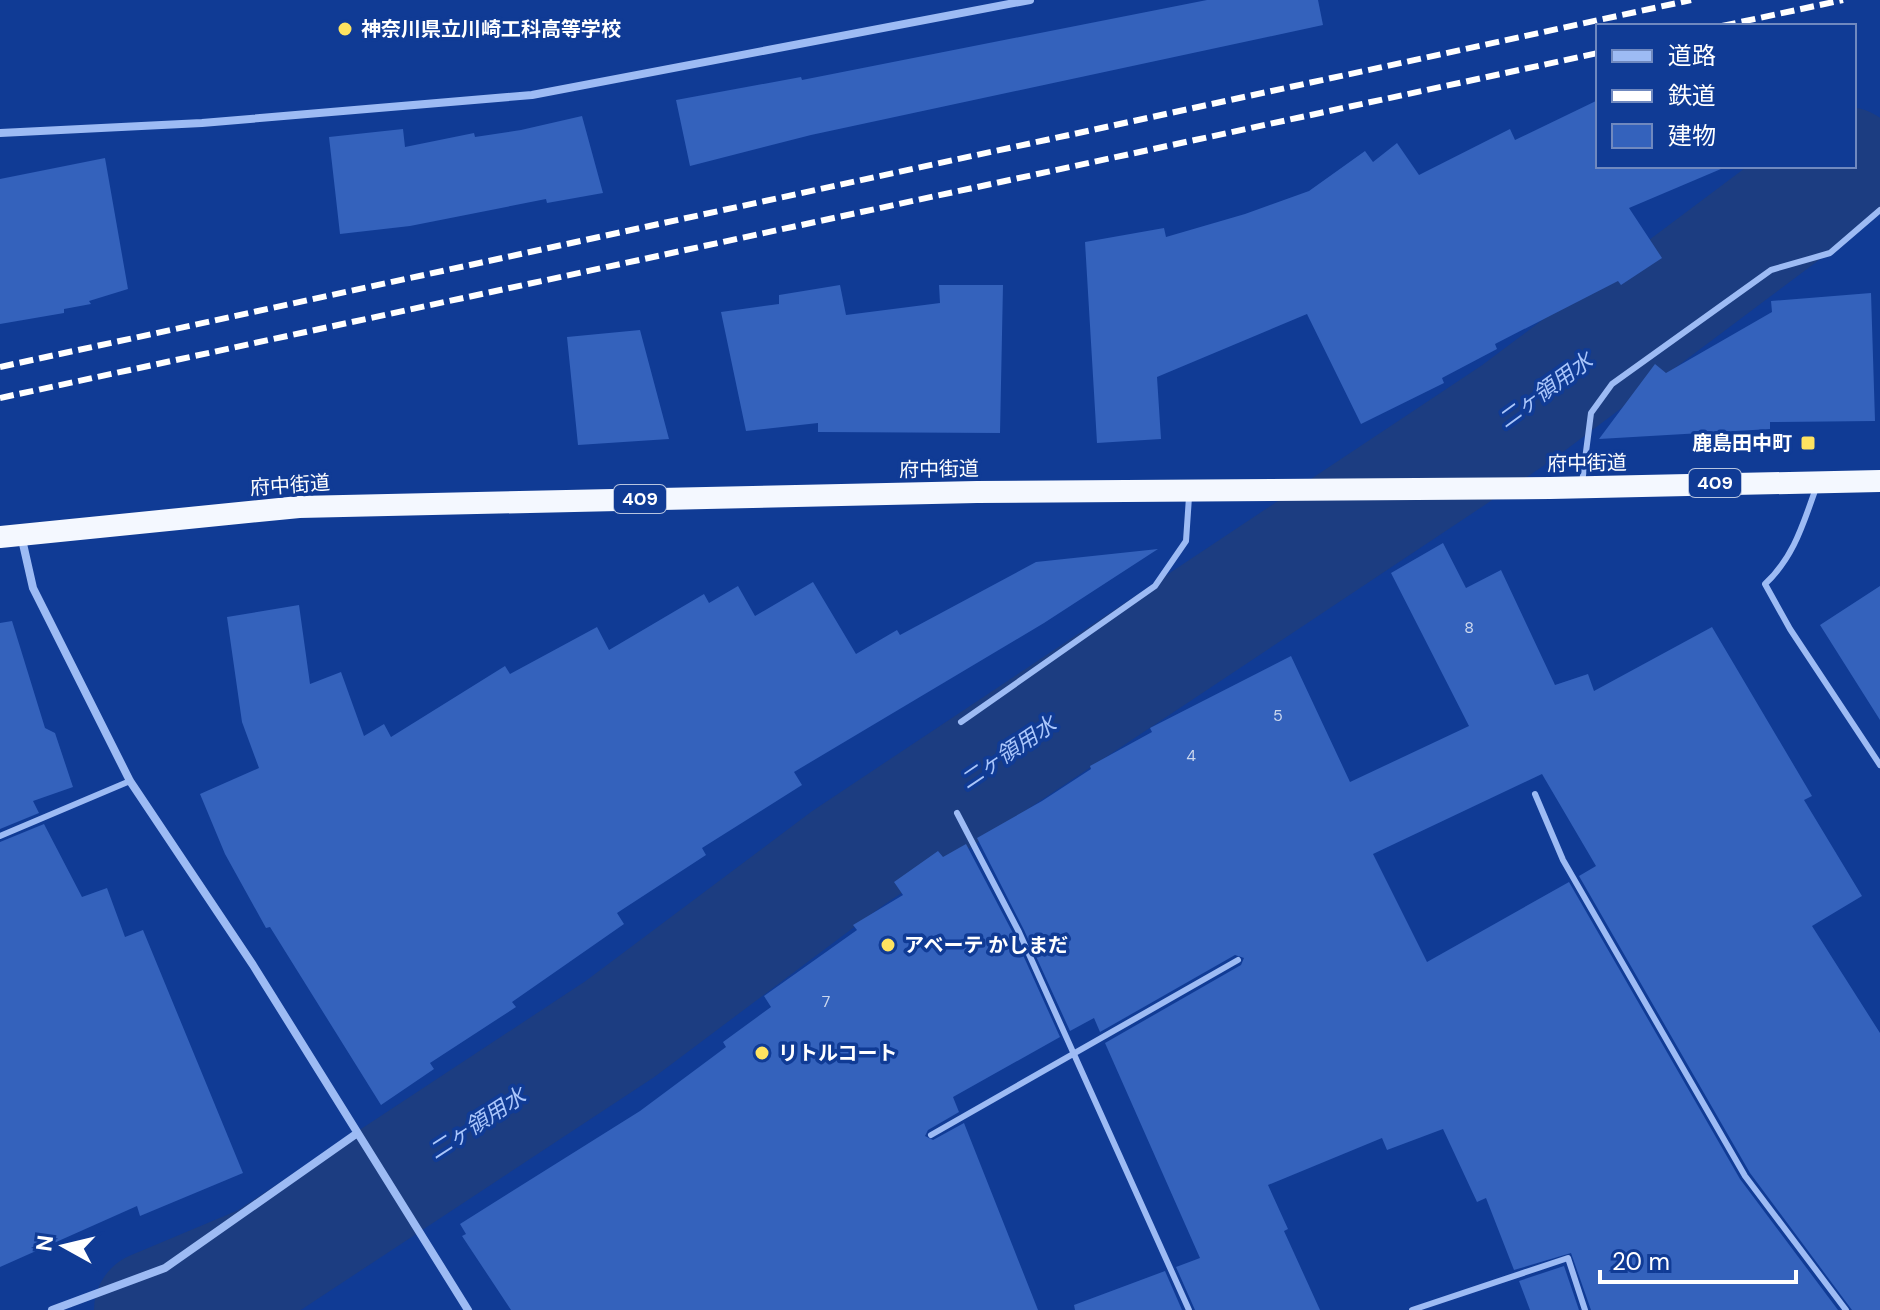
<svg xmlns="http://www.w3.org/2000/svg" width="1880" height="1310" viewBox="0 0 1880 1310" font-family="'DM Sans','Noto Sans JP',sans-serif">
  <style>
    .lines { fill: none; stroke-linecap: round; stroke-linejoin: round }
    .river { stroke: #1c3d81; stroke-width: 118 }
    .building { fill: #3462bc }
    .service { stroke: #9dbbf4; stroke-width: 6 }
    .minor { stroke: #9dbbf4; stroke-width: 8 }
    .trunk { stroke: #f4f8ff; stroke-width: 22 }
    .rail { stroke: #fff; stroke-width: 6; stroke-dasharray: 14 6; stroke-linecap: butt }
    .poi-dot { fill: #ffe360; stroke: #103b95; stroke-width: 3 }
    .labels { text-anchor: middle; stroke-width: 7; stroke-linejoin: round; paint-order: stroke }
    .number-label { font-size: 16px; fill: #ccd8ee }
    .shield { fill: #103b95; stroke: #b7c4df; stroke-width: 2 }
    .shield-label { font-size: 18px; font-weight: bold; fill: #fff }
    .poi-label { font-size: 20px; font-weight: bold; fill: #fff; stroke: #103b95; text-anchor: start }
    .street-label { font-size: 20px; fill: #fff; stroke: #103b95 }
    .water-label { font-size: 22px; font-style: italic; fill: #aac6fb; stroke: #103b95 }
  </style>
  <rect width="100%" height="100%" fill="#103b95"/>
  <g class="lines">
    <path class="river" d="M153,1310L265,1263L620,1029L848,858L1518,412L1846,166"/>
  </g>
  <path class="building" d="M1207,0H1318L1323,25L811,135L690,166L676,100L801,77L802,80Z
    M1598,100V166H1728L1629,208L1662,258L1621,285L1618,281L1495,344L1497,349L1442,378L1444,383L1361,424L1307,314L1157,377L1161,439L1097,443L1085,242L1164,228L1166,237L1245,214L1309,191L1365,151L1373,162L1397,143L1419,175L1510,129L1515,140Z
    M582,116L603,193L547,203L546,199L410,226L340,234L329,137L403,129L405,147L474,133L475,137L521,130Z
    M105,158L128,289L89,301L91,304L64,309V313L0,324V179Z
    M840,285L846,315L940,303L939,285H1003L1000,433L818,432V423L746,431L721,312L779,304V295Z
    M1871,293L1875,421L1770,422V429L1599,439L1655,364L1666,373L1772,312L1771,301Z
    M640,330L669,439L578,445L567,337Z
    M1443,543L1466,588L1501,570L1555,685L1588,674L1594,691L1712,627L1812,796L1804,800L1862,896L1812,926L1880,1033V1310H1852L1750,1173L1579,876L1596,866L1542,774L1373,854L1427,962L1569,882L1740,1179L1838,1310H1591L1571,1253L1514,1270L1486,1198L1477,1202L1443,1129L1387,1150L1382,1138L1268,1185L1288,1229L1284,1231L1320,1310H1195L1176,1267L1200,1258L1105,1043L1241,965L1244,958L1235,955L1100,1032L1094,1018L1070,1031L1024,930L977,838L1042,801L1091,769L1090,766L1152,732L1150,728L1291,656L1350,782L1469,726L1391,573Z
    M1158,549L1044,623L794,772L802,785L702,848L706,855L617,913L624,924L512,1002L516,1007L430,1063L434,1069L381,1105L270,927L266,928L225,854L200,794L259,768L242,722L227,617L299,605L310,684L341,672L364,736L384,724L391,737L505,666L510,674L597,627L609,650L704,594L709,603L738,586L755,616L813,582L856,654L897,630L900,635L1036,562Z
    M1880,586V720L1820,625Z
    M12,621L45,728L55,733L73,787L33,801L39,813L0,829V623Z
    M44,824L82,897L107,888L125,937L143,930L243,1173L140,1216L137,1206L0,1267V842Z
    M966,844L1014,935L1060,1037L953,1097L959,1112L928,1130L925,1136L933,1140L964,1123L1038,1310H511L462,1236L466,1234L460,1224L640,1111L726,1047L723,1042L771,1007L764,996L857,930L853,925L903,895L894,882L938,851L943,857Z
    M1564,1266L1579,1310H1530L1519,1281Z
    M1165,1271L1182,1310H1075L1074,1305Z"/>
  <g class="lines">
    <path class="service" d="M1582,483L1591,413L1612,384L1771,270L1830,253L1880,210
      M1816,488C1803,524 1794,557 1765,584L1790,629L1880,765
      M961,722L1155,586L1186,541L1189,497
      M1535,794L1563,860L1745,1176L1846,1310
      M957,813L1019,932L1189,1310
      M0,836L130,781
      M931,1135L1238,960
      M1412,1310L1568,1258L1585,1310"/>
    <path class="minor" d="M0,133L202,123L532,95L1030,0
      M21,535L33,588L130,781L253,965L468,1310
      M52,1310L165,1268L356,1134"/>
    <path class="trunk" d="M0,537L299,507L977,492L1550,488L1880,481"/>
    <path class="rail" d="M1722,26L1843,0
      M0,367L1691,0
      M0,398L1598,53"/>
  </g>
  <g class="poi-dot">
    <circle cx="345" cy="29" r="8"/>
    <rect x="1800" y="435" width="16" height="16" rx="4"/>
    <circle cx="888" cy="945" r="8"/>
    <circle cx="762" cy="1053" r="8"/>
  </g>
  <g class="labels">
    <g class="number-label">
      <text x="1469" y="633">8</text>
      <text x="1278" y="721">5</text>
      <text x="1191" y="761">4</text>
      <text x="826" y="1007">7</text>
    </g>
    <g class="shield">
      <rect x="1689" y="469" width="52" height="28" rx="6"/>
      <rect x="614" y="485" width="52" height="28" rx="6"/>
    </g>
    <g class="shield-label">
      <text x="1715" y="489">409</text>
      <text x="640" y="505">409</text>
    </g>
    <g class="poi-label">
      <text x="361" y="36">神奈川県立川崎工科高等学校</text>
      <text x="1792" y="450" text-anchor="end">鹿島田中町</text>
      <text x="904" y="952">アベーテ かしまだ</text>
      <text x="778" y="1060">リトルコート</text>
    </g>
    <g class="street-label">
      <text transform="translate(1587 463) rotate(-1)" y="7">府中街道</text>
      <text transform="translate(939 469) rotate(-1)" y="7">府中街道</text>
      <text transform="translate(290 485) rotate(-4)" y="7">府中街道</text>
    </g>
    <g class="water-label">
      <text transform="translate(1545 390) rotate(-36)" y="8">二ヶ領用水</text>
      <text transform="translate(1008 752) rotate(-34)" y="8">二ヶ領用水</text>
      <text transform="translate(477 1123) rotate(-33)" y="8">二ヶ領用水</text>
    </g>
  </g>
  <rect x="1596" y="24" width="260" height="144" fill="#103b95" stroke="#7089bf" stroke-width="2"/>
  <rect x="1612" y="50" width="40" height="12" fill="#9dbbf4" stroke="#7089bf" stroke-width="2"/>
  <text x="1668" y="64" font-size="24" fill="#ffffff">道路</text>
  <rect x="1612" y="90" width="40" height="12" fill="#ffffff" stroke="#7089bf" stroke-width="2"/>
  <text x="1668" y="104" font-size="24" fill="#ffffff">鉄道</text>
  <rect x="1612" y="124" width="40" height="24" fill="#3462bc" stroke="#7089bf" stroke-width="2"/>
  <text x="1668" y="144" font-size="24" fill="#ffffff">建物</text>
  <g transform="translate(64 1246) rotate(278)" stroke="#103b95" stroke-width="6" paint-order="stroke">
  <path d="M0-6L14 30L0 20L-14 30Z" fill="#ffffff"/>
  <text y="-12" font-size="22" font-weight="bold" text-anchor="middle" fill="#ffffff">N</text>
  </g>
  <path d="M1600 1270v12h196v-12" fill="none" stroke="#ffffff" stroke-width="4"/>
  <text x="1612" y="1270" font-size="24" fill="#ffffff" stroke="#103b95" stroke-width="6" paint-order="stroke">20 m</text>
</svg>
